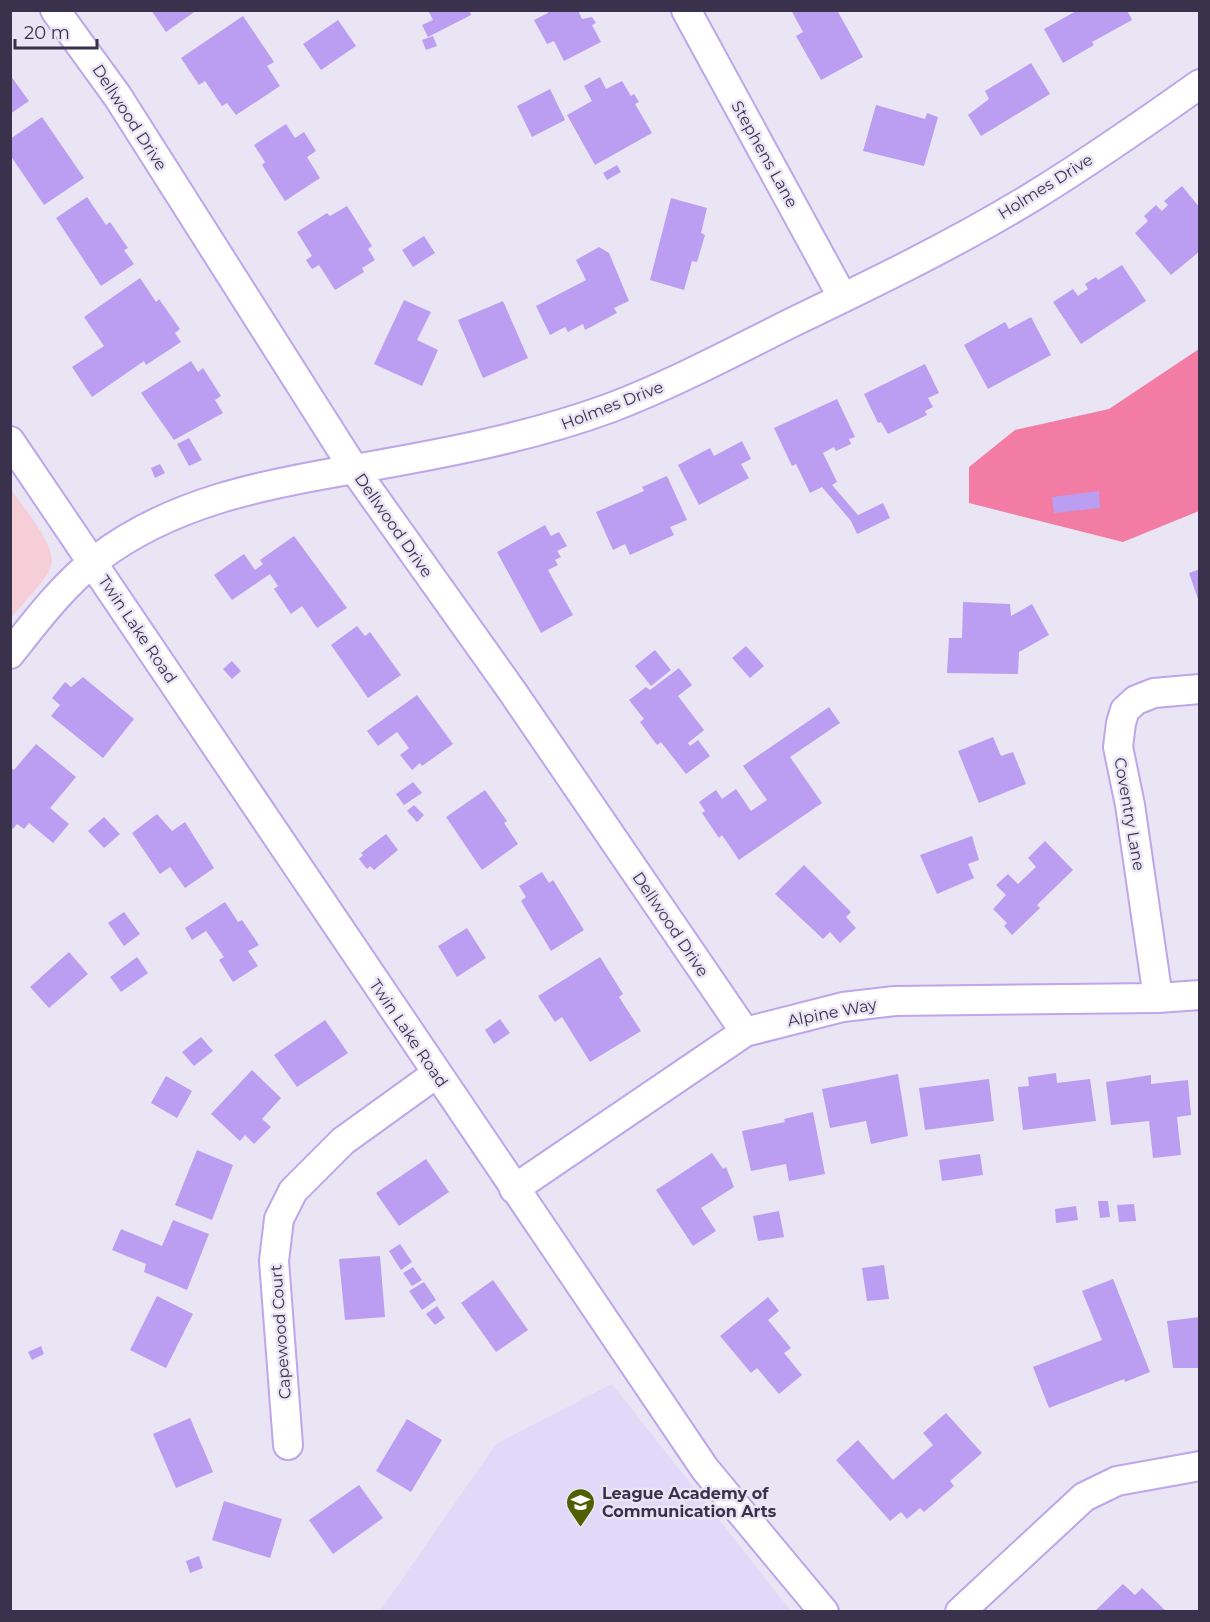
<svg xmlns="http://www.w3.org/2000/svg" width="1210" height="1622" viewBox="0 0 1210 1622" font-family="Montserrat,sans-serif">
  <style>
    .built { fill: #e2d8f8 }
    .green { fill: #f5ced8 }
    .forest { fill: #f37ca5 }
    .building { fill: #bb9ef1 }
    .lines { fill: none; stroke-linecap: round; stroke-linejoin: round }
    .minor-casing { stroke: #bda6ea; stroke-width: 32 }
    .minor { stroke: #fff; stroke-width: 28 }
    .labels { text-anchor: middle; stroke-width: 5; stroke-linejoin: round; paint-order: stroke }
    .street-label { font-size: 16px; fill: #3a314c; stroke: #eae5f4 }
    .poi-label { font-size: 16px; font-weight: bold; fill: #3a314c; stroke: #eae5f4; text-anchor: start }
  </style>
  <rect width="100%" height="100%" fill="#eae5f4"/>
  <path class="built" d="M612,1384L791,1611H380L496,1444Z"/>
  <path class="green" d="M11,489C21,505 58,547 51,566C45,582 21,605 11,618Z"/>
  <path class="forest" d="M1199,349V511L1123,542L969,503V467L1015,430L1109,409Z"/>
  <path class="building" d="M151,10H197L166,32Z
    M428,10H469L471,15L428,37L422,25L433,20Z
    M547,10H578L582,19L592,17L596,23L592,25L601,42L564,61L554,41L547,44L534,20L548,13Z
    M791,10H837L863,57L821,80L796,36L803,32Z
    M1078,10H1127L1132,20L1092,42L1094,45L1063,63L1044,29Z
    M243,16L274,62L267,66L280,86L236,115L227,103L222,106L205,81L199,85L181,58Z
    M338,20L356,46L321,70L303,44Z
    M433,36L437,46L426,50L422,40Z
    M1031,63L1050,94L981,136L968,115L989,99L985,91Z
    M10,75L29,101L10,114Z
    M600,77L606,89L622,81L631,96L634,94L639,102L635,104L652,133L595,165L567,115L592,101L584,86Z
    M550,89L565,120L532,137L517,106Z
    M876,105L925,119L927,113L938,117L924,166L863,151Z
    M42,117L84,178L44,205L10,155V139Z
    M286,124L295,138L304,132L316,151L307,157L320,178L285,201L262,165L265,162L254,145Z
    M617,165L621,172L607,180L603,173Z
    M1182,186L1200,208V251L1171,275L1135,233L1148,221L1144,216L1156,205L1162,211L1168,205L1164,201Z
    M87,197L106,225L110,222L128,248L124,250L134,264L101,286L56,218Z
    M671,198L707,208L701,233L705,235L697,262L692,261L684,290L650,280Z
    M347,206L372,246L368,249L375,260L362,268L364,272L335,290L319,265L312,269L306,260L312,256L297,232L327,213L330,216Z
    M424,236L435,253L413,267L402,250Z
    M599,247L609,253L629,301L614,308L617,313L585,330L583,324L568,332L565,327L550,335L536,306L586,280L576,260Z
    M1122,265L1146,301L1081,344L1053,302L1073,289L1078,296L1088,289L1085,284L1096,277L1098,280Z
    M140,278L156,302L159,299L180,329L175,333L181,342L146,365L144,361L92,397L72,367L104,346L84,317Z
    M404,300L431,312L417,340L438,350L422,386L374,364Z
    M503,301L528,358L483,378L458,320Z
    M1031,317L1051,355L988,389L964,345L1005,322L1009,329Z
    M191,361L198,372L203,368L221,396L215,400L223,413L174,440L141,393Z
    M925,364L939,393L928,398L933,407L925,411L927,415L888,434L881,422L878,423L864,394Z
    M837,399L855,437L849,439L851,444L836,451L834,447L823,453L837,482L832,485L858,515L883,503L890,518L857,534L851,521L822,487L810,493L796,464L792,466L774,428Z
    M189,438L202,460L189,466L177,444Z
    M742,441L751,459L741,464L749,478L699,505L678,465L710,448L714,456Z
    M160,464L165,473L155,478L151,468Z
    M667,476L687,520L670,527L674,535L630,555L625,544L613,550L596,512L644,491L642,487Z
    M1099,491L1100,508L1054,513L1052,497Z
    M545,525L551,536L559,532L567,546L557,551L561,557L555,560L558,565L548,570L573,615L541,633L497,552Z
    M294,536L347,608L317,628L302,606L291,614L274,589L278,586L270,574L232,600L214,575L244,554L255,570L263,564L260,560Z
    M1200,569V602H1199L1189,573Z
    M963,602L1010,604L1011,616L1032,604L1049,635L1019,652L1018,674L947,673L949,638H962Z
    M357,626L365,636L370,632L401,675L368,698L331,645Z
    M746,646L764,666L750,678L732,658Z
    M655,650L671,670L651,686L635,666Z
    M232,661L241,671L232,679L223,669Z
    M679,668L692,685L678,696L704,730L688,743L690,746L698,740L710,756L686,774L661,742L657,745L640,722L644,719L629,700L646,687L650,690Z
    M83,677L134,719L103,758L51,716L60,705L52,698L65,682L71,687Z
    M417,695L453,744L422,766L420,763L412,770L400,755L409,748L397,732L378,746L367,731Z
    M829,707L840,723L790,757L822,803L739,860L722,835L719,838L702,813L705,811L699,802L716,790L722,799L736,789L751,811L767,800L743,766Z
    M993,737L1001,756L1013,752L1026,784L979,803L958,751Z
    M36,744L76,777L50,808L69,824L53,843L29,823L24,829L17,824L13,829L10,827V767L14,770Z
    M413,782L422,793L404,805L396,794Z
    M485,790L507,821L504,823L518,844L482,870L446,817Z
    M414,805L424,815L417,822L407,811Z
    M157,814L172,831L185,822L214,868L185,888L170,867L160,874L132,833Z
    M104,817L120,834L104,848L88,831Z
    M386,834L398,850L374,870L370,866L367,869L359,859L363,855L361,853Z
    M972,836L979,860L968,864L974,878L937,894L920,855Z
    M1045,841L1073,870L1037,905L1040,908L1012,935L1004,926L1007,923L993,909L1006,895L996,885L1008,874L1018,884L1036,867L1028,858Z
    M804,865L851,912L846,917L856,928L840,943L830,932L823,939L775,894Z
    M542,872L549,883L553,880L584,930L551,951L521,901L526,897L519,886Z
    M225,902L238,922L242,920L259,945L248,951L258,966L233,982L219,960L224,957L206,931L192,940L185,928Z
    M124,912L140,934L124,946L108,923Z
    M467,928L486,958L457,977L438,946Z
    M69,952L88,974L49,1008L30,987Z
    M137,957L148,973L121,992L110,977Z
    M600,957L623,994L619,997L641,1031L590,1062L562,1017L555,1022L538,996Z
    M500,1019L510,1033L494,1044L485,1030Z
    M325,1020L348,1053L297,1087L274,1055Z
    M201,1037L213,1051L194,1066L182,1052Z
    M252,1070L281,1098L262,1119L271,1127L254,1144L245,1135L240,1141L211,1114Z
    M1056,1073L1057,1083L1090,1079L1096,1121L1023,1130L1018,1087L1029,1086L1028,1077Z
    M898,1074L908,1136L871,1144L866,1121L830,1128L822,1089Z
    M1151,1075V1084L1188,1080L1191,1115L1177,1117L1181,1155L1153,1158L1149,1121L1111,1125L1106,1082Z
    M166,1076L192,1091L177,1118L151,1103Z
    M989,1079L994,1121L925,1130L919,1088Z
    M813,1112L825,1174L789,1181L786,1164L751,1171L742,1131L785,1122L784,1119Z
    M197,1150L233,1165L212,1220L175,1205Z
    M712,1153L723,1169L726,1167L734,1187L701,1208L716,1231L693,1246L656,1190Z
    M980,1154L983,1175L942,1181L939,1160Z
    M426,1159L449,1192L399,1226L376,1193Z
    M1098,1201H1108L1110,1217L1100,1218Z
    M1134,1204L1136,1221L1119,1222L1117,1205Z
    M1076,1206L1078,1220L1056,1223L1055,1209Z
    M779,1211L784,1237L758,1241L753,1216Z
    M173,1220L209,1234L187,1290L144,1272L146,1264L112,1250L121,1229L162,1246Z
    M400,1244L412,1262L401,1270L389,1251Z
    M380,1256L385,1317L345,1320L339,1259Z
    M884,1265L889,1299L867,1301L862,1268Z
    M413,1267L422,1280L412,1286L403,1273Z
    M1113,1279L1150,1372L1125,1382L1124,1379L1049,1408L1033,1367L1102,1340L1082,1291Z
    M493,1280L528,1330L496,1352L461,1303Z
    M424,1282L436,1300L422,1310L409,1291Z
    M157,1296L193,1314L166,1368L130,1350Z
    M768,1297L779,1311L768,1320L791,1348L784,1353L802,1375L779,1394L757,1368L751,1373L720,1336Z
    M437,1306L445,1318L435,1325L426,1314Z
    M1200,1317V1368H1173L1167,1321Z
    M41,1346L44,1354L32,1360L28,1352Z
    M946,1413L982,1453L950,1481L954,1486L924,1512L920,1508L907,1519L901,1512L890,1521L836,1460L858,1440L893,1480L933,1445L923,1433Z
    M190,1418L213,1472L176,1488L153,1434Z
    M407,1419L442,1440L411,1492L376,1471Z
    M359,1485L383,1518L333,1554L309,1520Z
    M224,1501L282,1519L270,1558L212,1540Z
    M199,1556L203,1568L190,1573L186,1561Z
    M1123,1584L1135,1595L1142,1588L1166,1611H1095Z"/>
  <g class="lines">
    <defs>
      <path id="minor" d="M55,10L118,97L354,469L512,691L745,1032
        M686,10L843,298
        M10,441L705,1469L824,1612
        M10,654C36,621 63,585 97,559C171,502 265,484 355,469C440,454 528,438 610,408C673,384 733,352 793,322C874,283 955,244 1032,197C1089,162 1145,123 1200,84
        M1158,998L1130,805L1118,747L1121,723L1125,710L1136,700L1154,693L1200,689
        M514,1189L745,1032L843,1007L895,1001L1158,998L1200,995
        M288,1445L274,1261L279,1219L293,1191L343,1141L436,1074
        M960,1612L1084,1497L1117,1481L1200,1466"/>
    </defs>
    <use href="#minor" class="minor-casing"/>
    <use href="#minor" class="minor"/>
  </g>
  <defs>
    <symbol id="school-pin" viewBox="-11 -11 22 30"><path d="M0 17L-7.5 6A9.5 9.5 0 1 1 7.5 6Z" fill="#505f01" stroke="#eae5f4"/><path d="M0-5L7-2L0 1L-7-2ZM-4 1L0 2.5L4 1V4Q0 6-4 4Z" fill="#fff"/></symbol>
  </defs>
  <g fill-rule="evenodd">
    <use href="#school-pin" x="564" y="1486" width="33" height="45"/>
  </g>
  <g class="labels">
    <g class="street-label">
      <text transform="translate(130 117) rotate(57)" y="6">Dellwood Drive</text>
      <text transform="translate(765 154) rotate(61)" y="6">Stephens Lane</text>
      <text transform="translate(1045 186) rotate(-32)" y="6">Holmes Drive</text>
      <text transform="translate(612 405) rotate(-21)" y="6">Holmes Drive</text>
      <text transform="translate(394 525) rotate(55)" y="6">Dellwood Drive</text>
      <text transform="translate(138 629) rotate(56)" y="6">Twin Lake Road</text>
      <text transform="translate(1130 814) rotate(80)" y="6">Coventry Lane</text>
      <text transform="translate(671 924) rotate(56)" y="6">Dellwood Drive</text>
      <text transform="translate(832 1012) rotate(-11)" y="6">Alpine Way</text>
      <text transform="translate(409 1033) rotate(56)" y="6">Twin Lake Road</text>
      <text transform="translate(280 1332) rotate(-94)" y="6">Capewood Court</text>
    </g>
    <g class="poi-label">
      <text x="602" y="1499">League Academy of<tspan x="602" dy="18">Communication Arts</tspan></text>
    </g>
  </g>
  <rect width="1210" height="1622" fill="none" stroke="#3a314c" stroke-width="24"/>
  <path d="M15 39v9h82v-9" fill="none" stroke="#3a314c" stroke-width="3"/>
  <text x="24" y="39" font-size="18" fill="#3a314c" stroke="#eae5f4" stroke-width="4.5" paint-order="stroke">20 m</text>
</svg>
